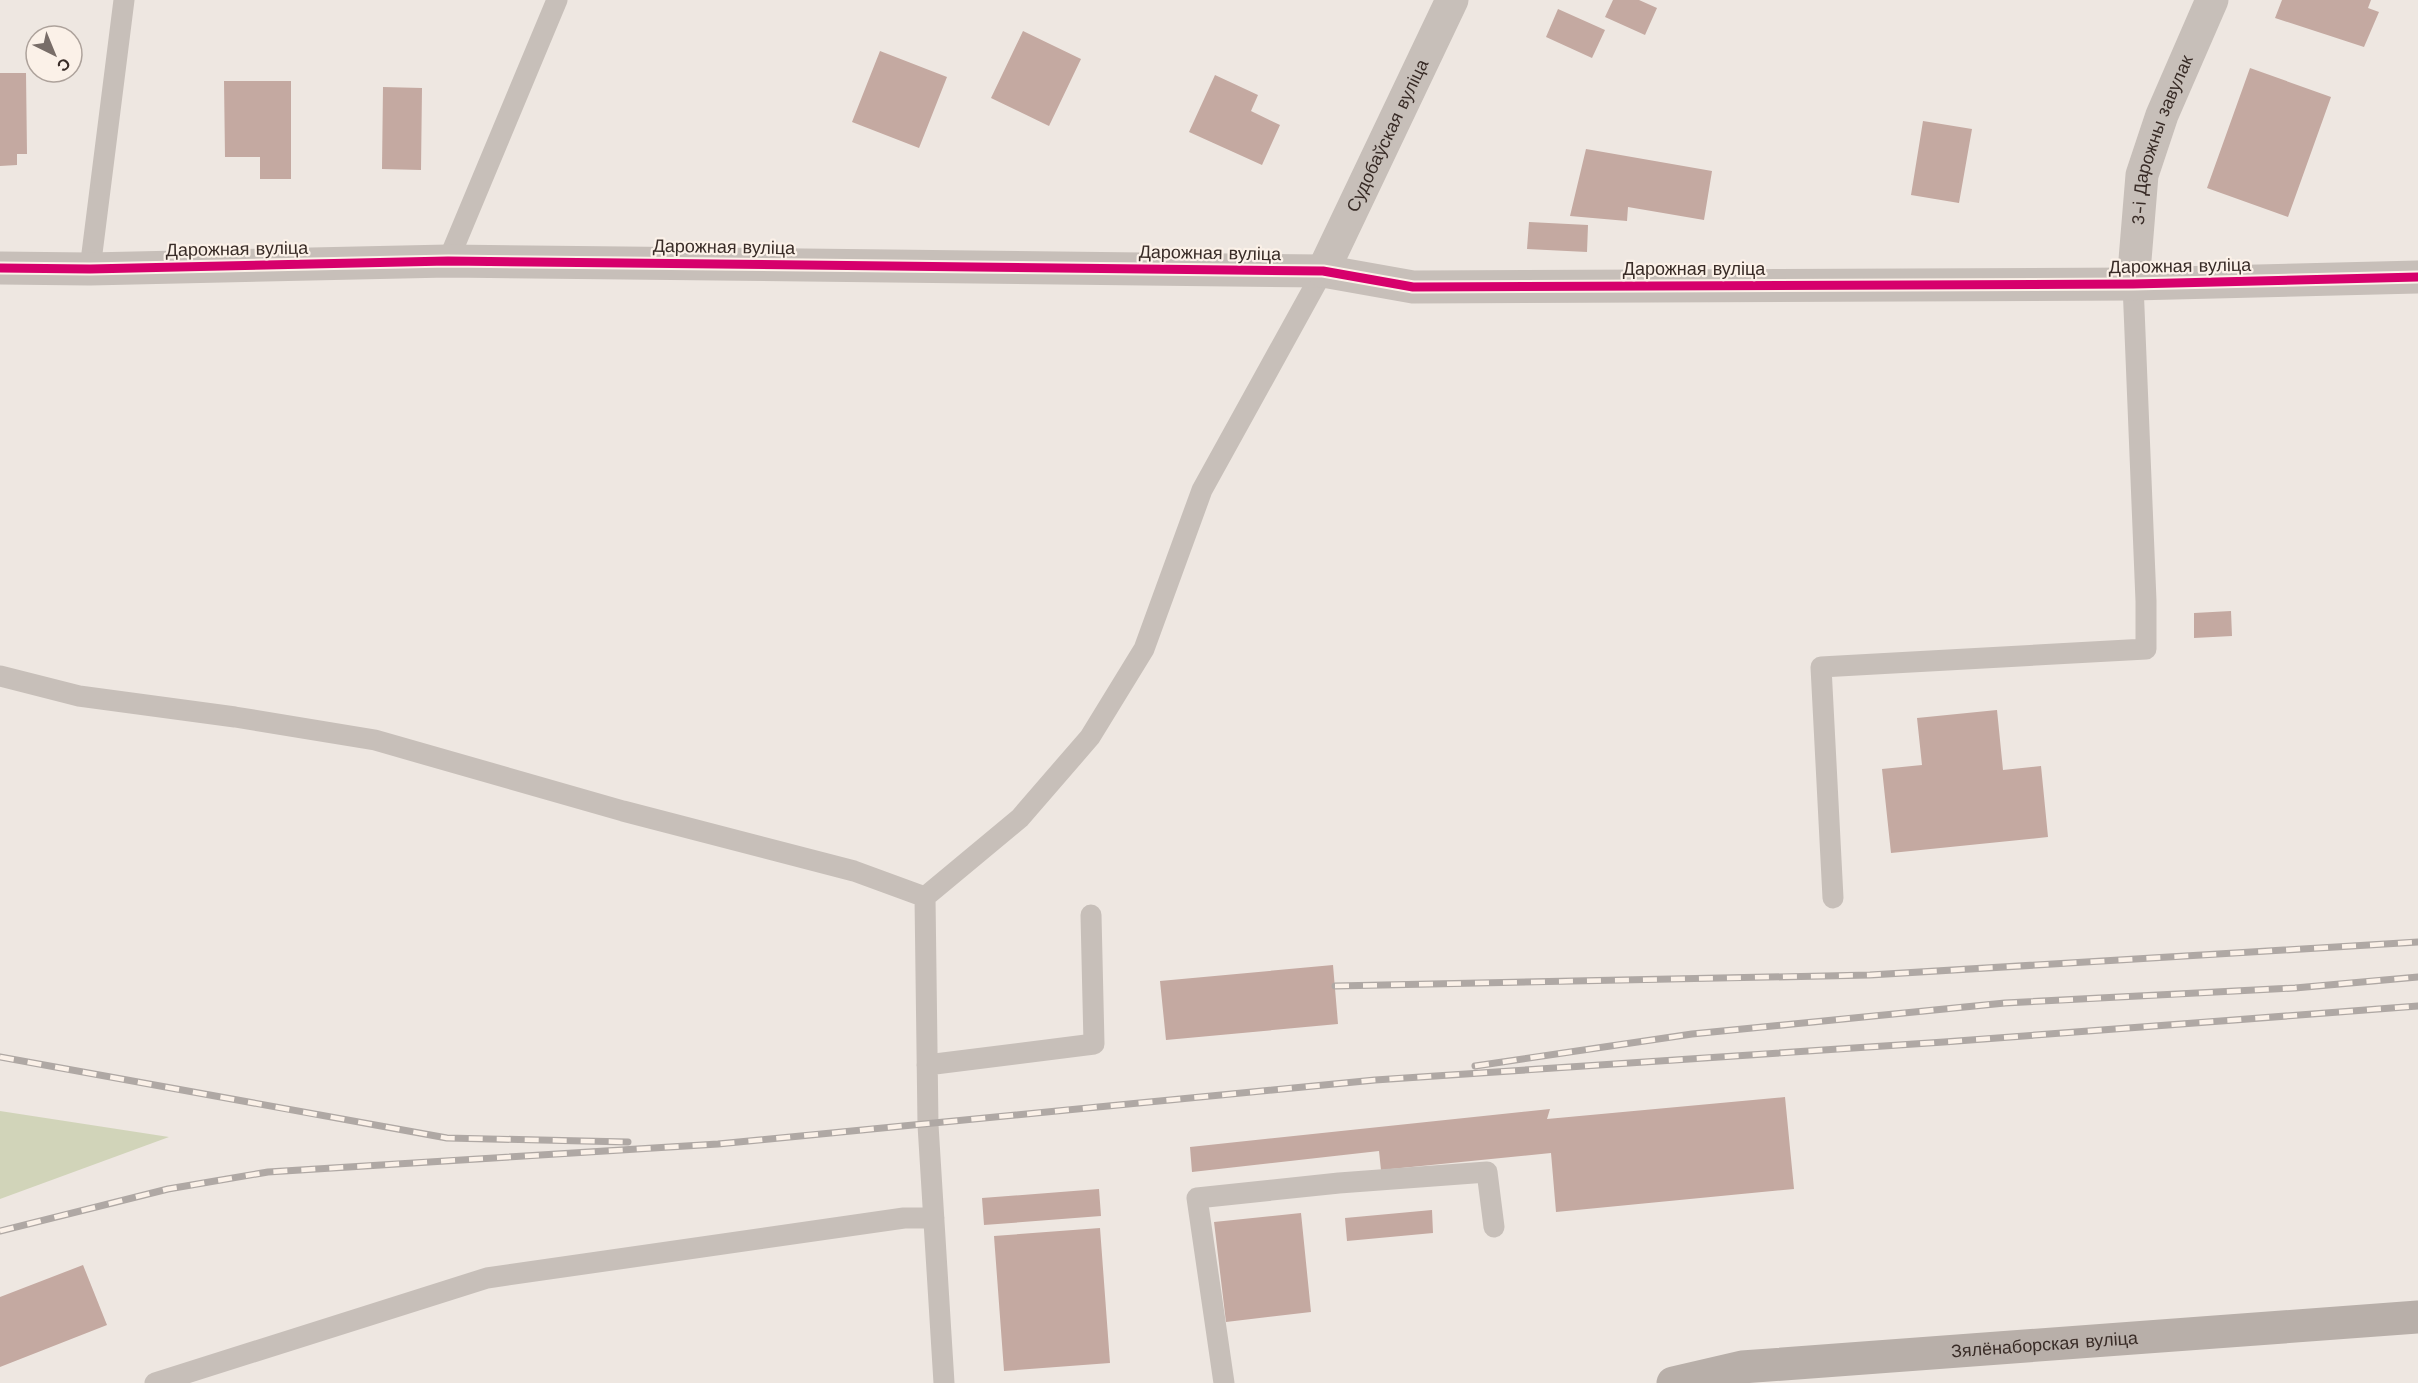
<svg xmlns="http://www.w3.org/2000/svg" width="2418" height="1383" viewBox="0 0 2418 1383" font-family="'Work Sans',sans-serif">
  <style>
    .green { fill: #d1d4b9 }
    .building { fill: #c4a9a1 }
    .lines { fill: none; stroke-linecap: round; stroke-linejoin: round }
    .lane { stroke: #c7bfb9; stroke-width: 21 }
    .street { stroke: #c7bfb9; stroke-width: 33 }
    .secondary { stroke: #b8afa9; stroke-width: 33 }
    .rail-casing { stroke: #afa8a4; stroke-width: 7 }
    .rail { stroke: #fbf1e8; stroke-width: 4.5; stroke-dasharray: 14; stroke-linecap: butt }
    .cycleway-casing { stroke: #fbf1e8; stroke-width: 13 }
    .cycleway { stroke: #d6006c; stroke-width: 9 }
    .labels { text-anchor: middle; stroke-width: 4.5; stroke-linejoin: round; paint-order: stroke }
    .street-label { font-size: 18px; fill: #392c27; stroke: #fbf1e8 }
  </style>
  <rect width="100%" height="100%" fill="#eee7e1"/>
  <path class="green" d="M0,1111L169,1137L0,1199Z"/>
  <path class="building" d="M1613,0H1639L1657,8L1645,35L1605,17Z
    M2282,0H2371L2368,8L2379,12L2364,47L2275,18Z
    M1558,9L1605,30L1592,58L1546,37Z
    M1023,31L1081,59L1049,126L991,98Z
    M880,51L947,77L919,148L852,122Z
    M2250,68L2331,97L2288,217L2207,188Z
    M0,73H26L27,154H17V165L0,166Z
    M1215,75L1258,95L1251,111L1280,125L1262,165L1189,132Z
    M224,81H291V179H260V157H225Z
    M383,87L422,88L421,170L382,169Z
    M1923,121L1972,129L1959,203L1911,195Z
    M1586,149L1712,171L1704,220L1628,207L1627,221L1570,216Z
    M1529,222L1588,225L1587,252L1527,249Z
    M2231,611L2232,636L2194,638V613Z
    M1997,710L2003,770L2041,766L2048,837L1891,853L1882,769L1922,765L1917,718Z
    M1333,965L1338,1024L1166,1040L1160,981Z
    M1785,1097L1794,1189L1556,1212L1551,1153L1381,1170L1379,1151L1192,1172L1190,1147L1550,1109L1547,1119Z
    M1099,1189L1101,1216L984,1225L982,1198Z
    M1432,1210L1433,1233L1347,1241L1345,1218Z
    M1301,1213L1311,1312L1226,1322L1214,1222Z
    M1100,1228L1110,1363L1004,1371L994,1236Z
    M83,1265L107,1325L0,1367V1297Z"/>
  <g class="lines">
    <path class="lane" d="M448,261L557,0
      M90,269L124,0
      M0,676L79,696L235,717L375,740L623,811L854,871L925,897
      M1833,898L1821,667L2146,649V601L2133,284
      M927,1065L1094,1044L1091,915
      M155,1383L487,1278L904,1218H934
      M944,1383L928,1125L925,897L1020,818L1090,737L1144,649L1202,490L1323,271
      M1224,1383L1197,1198L1339,1183L1487,1172L1494,1227"/>
    <g class="street">
      <path d="M0,268L90,269L448,261L1323,271L1413,287L2133,284L2418,277"/>
      <path id="s1" d="M1323,271L1452,0"/>
      <path id="s2" d="M2133,284L2142,175L2162,115L2212,0"/>
    </g>
    <path class="secondary" id="s3" d="M1673,1383L1742,1367L2418,1317"/>
    <defs>
      <path id="rail" d="M1335,986L1870,975L2418,942
        M0,1057L447,1138L628,1142
        M1475,1066L1692,1034L2005,1003L2295,988L2418,977
        M0,1231L168,1189L268,1172L718,1144L1375,1080L1944,1042L2418,1006"/>
    </defs>
    <use href="#rail" class="rail-casing"/>
    <use href="#rail" class="rail"/>
    <defs>
      <path id="cycleway" d="M0,268L90,269L448,261L1323,271L1413,287L2133,284L2418,277"/>
    </defs>
    <use href="#cycleway" class="cycleway-casing"/>
    <use href="#cycleway" class="cycleway"/>
  </g>
  <g class="labels">
    <g class="street-label">
      <text dy="6" stroke="none"><textPath href="#s1" startOffset="150">Судобаўская вуліца</textPath></text>
      <text dy="6" stroke="none"><textPath href="#s2" startOffset="148">3-і Дарожны завулак</textPath></text>
      <text transform="translate(724 247) rotate(1)" y="6">Дарожная вуліца</text>
      <text transform="translate(237 249) rotate(-1)" y="6">Дарожная вуліца</text>
      <text transform="translate(1210 253) rotate(1)" y="6">Дарожная вуліца</text>
      <text transform="translate(2180 266) rotate(-1)" y="6">Дарожная вуліца</text>
      <text x="1694" y="275">Дарожная вуліца</text>
      <text dy="6" stroke="none"><textPath href="#s3" startOffset="374">Зялёнаборская вуліца</textPath></text>
    </g>
  </g>
  <g transform="translate(54 54) rotate(137)"><circle r="28" fill="#fbf1e8" stroke="#ada29b" stroke-width="1.5"/>
  <path d="M0-4.5L10 22L0 15L-10 22Z" fill="#786d68"/>
  <text y="-9" font-size="16" font-weight="bold" text-anchor="middle" fill="#392c27">С</text>
  </g>
</svg>
